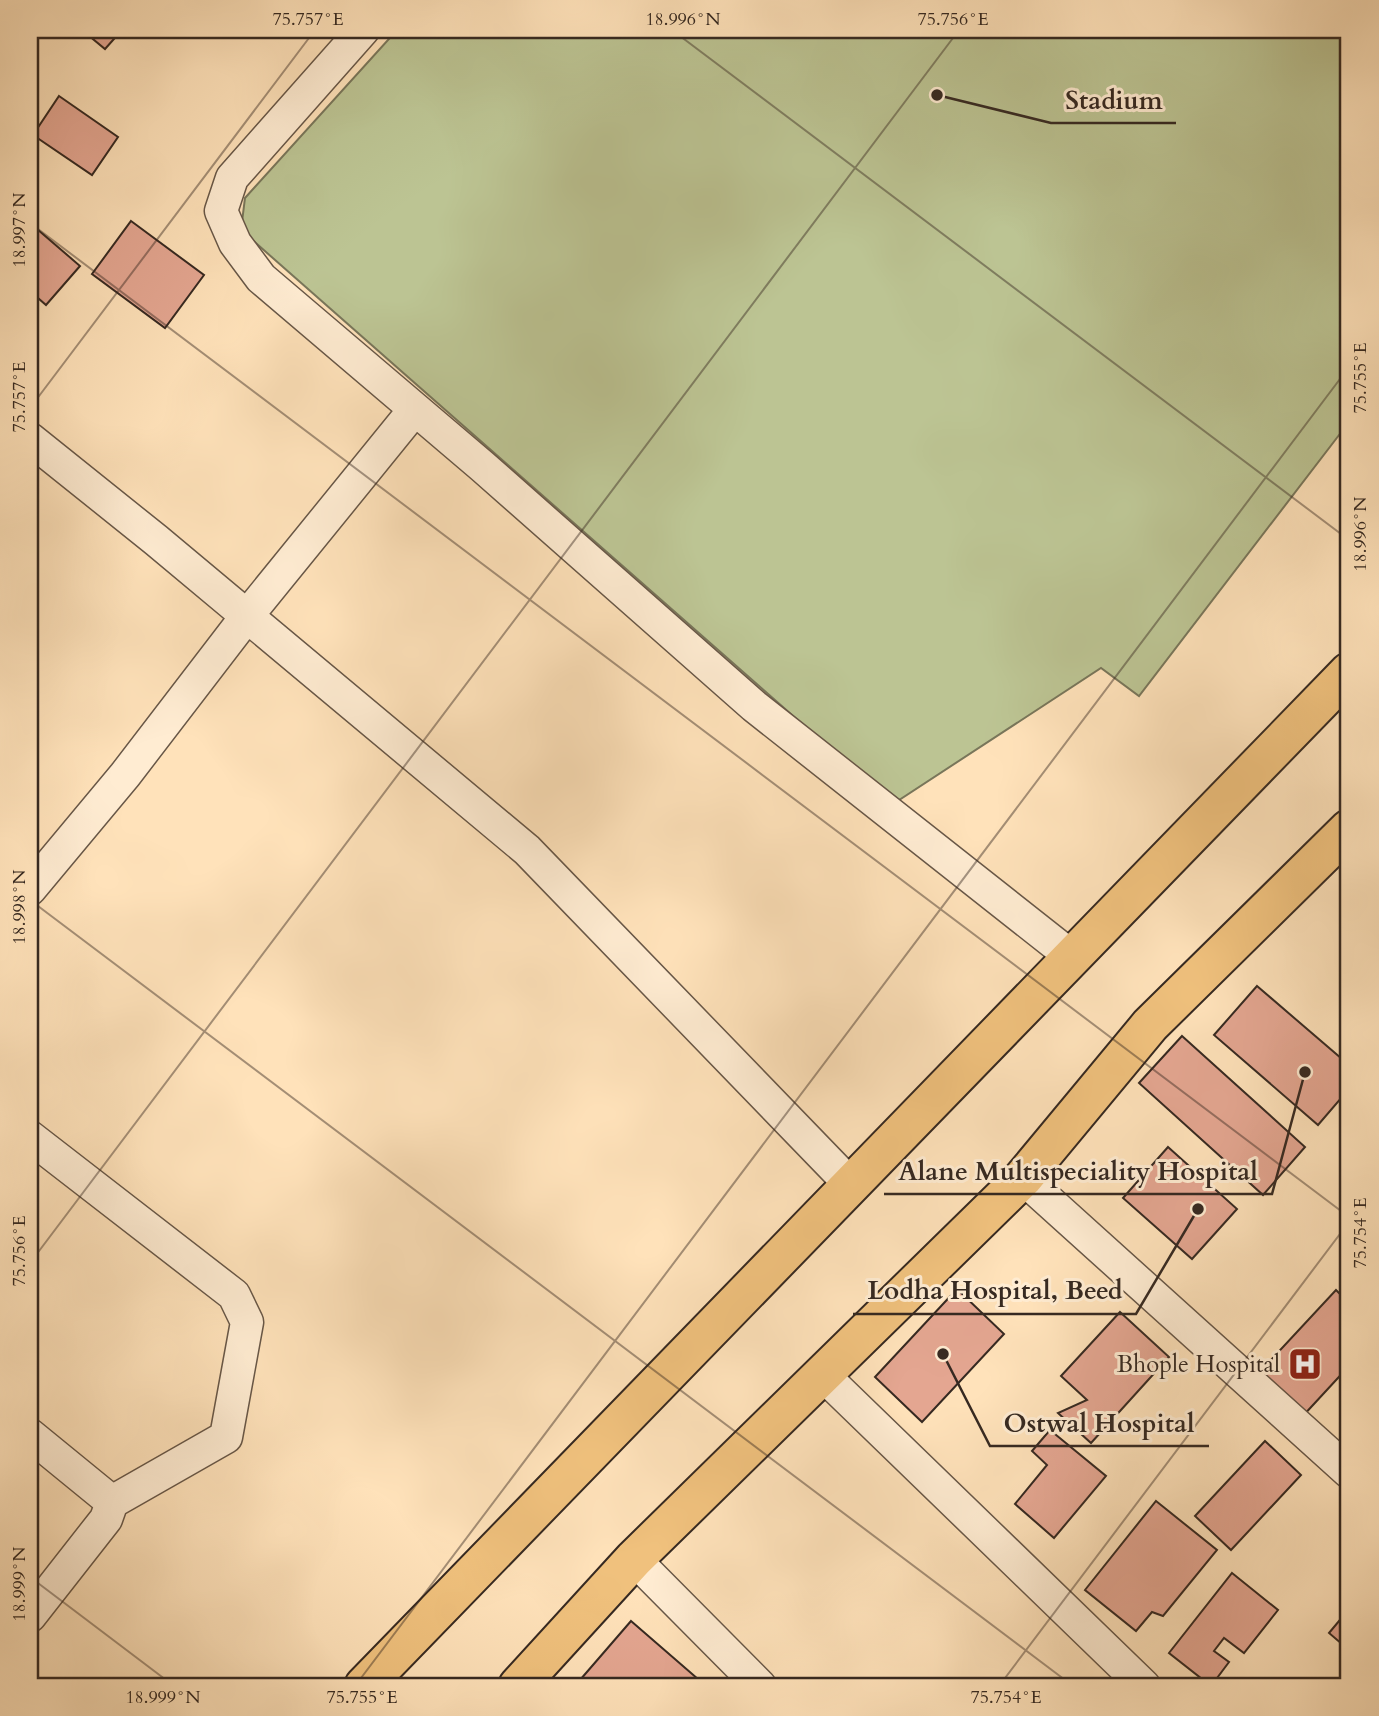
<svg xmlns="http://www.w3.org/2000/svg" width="1379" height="1716" viewBox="0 0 1379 1716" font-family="Cardo,serif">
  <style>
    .green { fill: #bcc493; stroke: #79765a; stroke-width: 2 }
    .building { fill: #e4a691; stroke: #362921; stroke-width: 2 }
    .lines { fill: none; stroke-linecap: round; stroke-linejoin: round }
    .minor-casing { stroke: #685747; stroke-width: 35 }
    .major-casing { stroke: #362921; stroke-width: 42 }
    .minor { stroke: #ffecd2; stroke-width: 32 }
    .major { stroke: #f0c17d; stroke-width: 38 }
    .ticks { fill: none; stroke: #362921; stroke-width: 2; stroke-opacity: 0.45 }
    .labels { text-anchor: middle; stroke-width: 6; stroke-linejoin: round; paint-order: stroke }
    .poi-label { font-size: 24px; fill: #362921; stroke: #ffecd2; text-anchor: end }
    .leader { fill: none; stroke: #362921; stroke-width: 2.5 }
    .callout-dot { fill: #362921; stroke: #ffecd2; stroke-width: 2.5 }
    .callout-label { font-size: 26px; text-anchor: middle; font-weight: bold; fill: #362921; stroke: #ffecd2; stroke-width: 6; stroke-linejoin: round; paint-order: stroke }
    .neatline { fill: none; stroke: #362921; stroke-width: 2.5 }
    .ticks-label { font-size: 18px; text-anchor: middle; fill: #362921 }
  </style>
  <rect width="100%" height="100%" fill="#ffe2ba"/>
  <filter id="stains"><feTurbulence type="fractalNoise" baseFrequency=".00286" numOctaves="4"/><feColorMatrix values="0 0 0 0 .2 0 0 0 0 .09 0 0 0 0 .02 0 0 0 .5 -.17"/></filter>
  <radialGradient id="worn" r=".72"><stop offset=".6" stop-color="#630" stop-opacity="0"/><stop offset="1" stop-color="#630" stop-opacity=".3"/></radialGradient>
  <path class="green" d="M397,30H1349V422L1139,696L1101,668L893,804L241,230L245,198Z"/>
  <path class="building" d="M82,30H122L105,49Z
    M59,96L118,137L92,175L33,135Z
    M131,221L204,275L165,328L92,274Z
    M30,223L80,266L46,305L30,291Z
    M1257,986L1349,1065V1089L1318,1125L1214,1035Z
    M1182,1036L1305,1147L1263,1195L1139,1083Z
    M1168,1147L1237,1209L1192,1259L1123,1198Z
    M957,1289L1004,1334L922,1422L875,1377Z
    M1336,1290L1349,1303V1366L1301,1418L1256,1376Z
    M1120,1312L1169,1357L1091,1443L1058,1413L1087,1400L1061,1376Z
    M1050,1430L1106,1476L1054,1538L1015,1504L1047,1465L1032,1451Z
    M1265,1441L1301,1475L1231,1550L1195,1516Z
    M1156,1501L1217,1550L1163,1616L1152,1612L1136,1631L1085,1590Z
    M1232,1573L1278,1610L1244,1653L1224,1638L1214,1651L1229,1662L1211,1686L1169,1653Z
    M1349,1609V1650L1329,1633Z
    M631,1621L706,1686H587L580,1680Z"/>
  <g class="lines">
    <defs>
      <path id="minor" d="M363,30L232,178L221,211L235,243L261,278L482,466L754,706L1072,957
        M30,439L156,540L527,850L851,1185
        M30,889L125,775L247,616L415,409
        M30,1137L234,1295L247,1322L226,1437L112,1502L30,1435
        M1023,1178L1349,1472
        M823,1375L1144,1686
        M634,1559L760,1686
        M30,1616L106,1519L112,1502"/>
      <path id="major" d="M364,1686L1349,672
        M518,1686L634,1559L1023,1178L1150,1025L1349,829"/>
    </defs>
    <use href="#minor" class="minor-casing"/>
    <use href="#major" class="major-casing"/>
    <use href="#minor" class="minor"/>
    <use href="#major" class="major"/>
  </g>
  <path class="ticks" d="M672,30L1349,540M30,223L1349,1217M30,408L315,30M30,900L1073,1686M30,1263L959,30M30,1577L174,1686M355,1686L1349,367M999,1686L1349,1222"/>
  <defs>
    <symbol id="hospital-square" viewBox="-11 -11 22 22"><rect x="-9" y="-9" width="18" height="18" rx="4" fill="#8f2418" stroke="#ffecd2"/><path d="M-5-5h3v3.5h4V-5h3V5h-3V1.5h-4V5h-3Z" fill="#fff"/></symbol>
  </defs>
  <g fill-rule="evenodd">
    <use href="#hospital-square" x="1286" y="1345" width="38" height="38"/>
  </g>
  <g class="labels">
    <g class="poi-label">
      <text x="1280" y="1372">Bhople Hospital</text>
    </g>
  </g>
  <path class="leader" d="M937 95L1051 123H1176M1305 1072L1272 1194H884M1198 1209L1136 1314H853M943 1354L990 1446H1209"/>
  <g class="callout-dot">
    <circle cx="937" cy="95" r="7"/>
    <circle cx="1305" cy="1072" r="7"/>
    <circle cx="1198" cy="1209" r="7"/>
    <circle cx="943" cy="1354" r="7"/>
  </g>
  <g class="callout-label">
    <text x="1114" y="109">Stadium</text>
    <text x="1078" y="1180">Alane Multispeciality Hospital</text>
    <text x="995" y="1299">Lodha Hospital, Beed</text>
    <text x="1099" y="1432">Ostwal Hospital</text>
  </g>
  <rect width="1379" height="1716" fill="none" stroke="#ffe2ba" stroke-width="77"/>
  <rect x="38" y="38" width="1302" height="1640" class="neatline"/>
  <g class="ticks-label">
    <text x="308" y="25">75.757°E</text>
    <text x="683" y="25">18.996°N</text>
    <text x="953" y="25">75.756°E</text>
    <text transform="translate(19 230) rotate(-90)" y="6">18.997°N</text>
    <text transform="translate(1360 378) rotate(-90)" y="6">75.755°E</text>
    <text transform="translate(19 397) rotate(-90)" y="6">75.757°E</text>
    <text transform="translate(1360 534) rotate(-90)" y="6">18.996°N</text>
    <text transform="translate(19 907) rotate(-90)" y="6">18.998°N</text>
    <text transform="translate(1360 1233) rotate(-90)" y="6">75.754°E</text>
    <text transform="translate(19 1251) rotate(-90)" y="6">75.756°E</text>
    <text transform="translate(19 1584) rotate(-90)" y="6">18.999°N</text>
    <text x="163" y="1703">18.999°N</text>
    <text x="362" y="1703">75.755°E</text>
    <text x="1006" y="1703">75.754°E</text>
  </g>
  <rect width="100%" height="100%" filter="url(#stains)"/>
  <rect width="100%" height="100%" fill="url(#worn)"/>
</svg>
